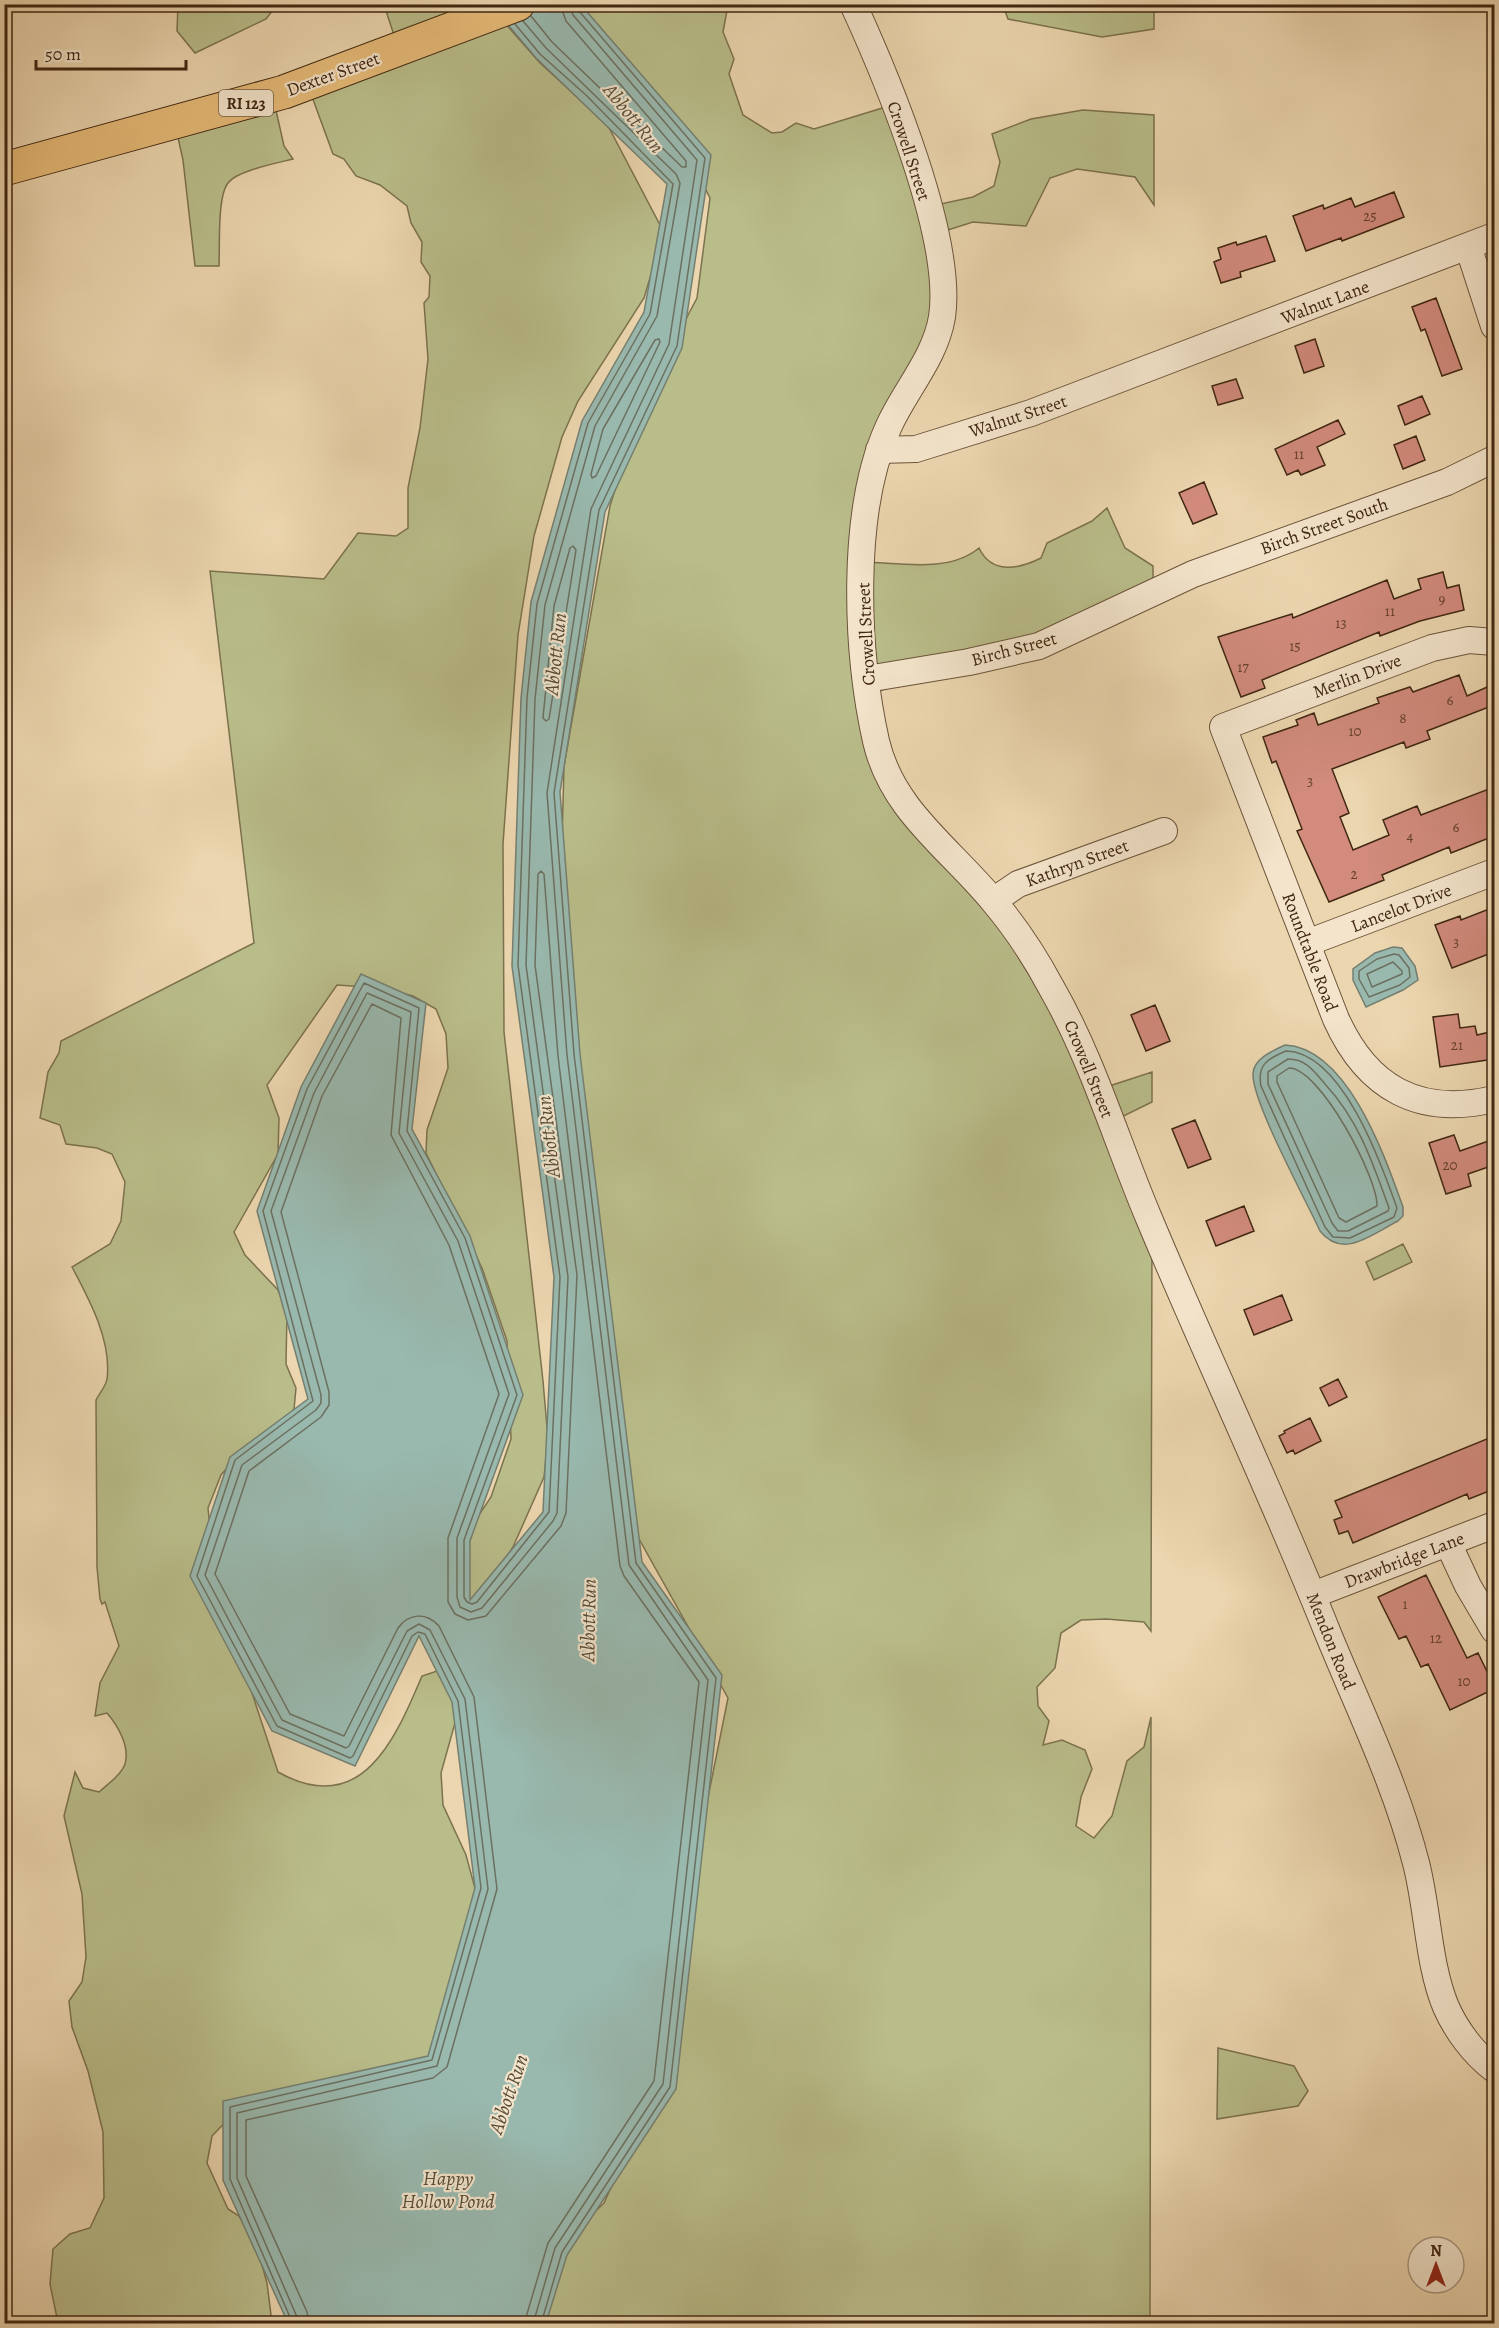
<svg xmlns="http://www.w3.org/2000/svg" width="1499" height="2328" viewBox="0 0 1499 2328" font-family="Alegreya,serif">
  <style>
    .green { fill: #b9bd8a; stroke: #7c724e; stroke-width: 1.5 }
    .water { fill: #99b9af; stroke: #757f70; stroke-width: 1.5 }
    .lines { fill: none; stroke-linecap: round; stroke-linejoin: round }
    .shore { stroke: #6c7060; stroke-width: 1.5 }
    .building { fill: #d28b7d; stroke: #402712; stroke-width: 1.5 }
    .minor-casing { stroke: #6b5339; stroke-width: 28 }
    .major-casing { stroke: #402712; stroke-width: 35 }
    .minor { stroke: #f3e4cb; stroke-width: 26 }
    .major { stroke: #e6bb78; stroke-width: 33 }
    .labels { text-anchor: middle; stroke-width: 4.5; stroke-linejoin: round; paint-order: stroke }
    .number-label { font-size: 15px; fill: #64402d }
    .shield { fill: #f3e4cb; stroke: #76604a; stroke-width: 1.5 }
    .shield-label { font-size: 16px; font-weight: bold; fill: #402712 }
    .street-label { font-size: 18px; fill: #402712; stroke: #f3e4cb }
    .water-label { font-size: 20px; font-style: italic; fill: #564c39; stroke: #f3e4cb }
  </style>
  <rect width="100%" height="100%" fill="#ecd6af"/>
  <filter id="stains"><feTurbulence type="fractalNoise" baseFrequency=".00333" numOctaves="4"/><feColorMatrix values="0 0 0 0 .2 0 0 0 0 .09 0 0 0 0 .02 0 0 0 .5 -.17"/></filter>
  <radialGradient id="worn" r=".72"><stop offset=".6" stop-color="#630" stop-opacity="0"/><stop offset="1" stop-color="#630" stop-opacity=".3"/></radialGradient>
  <path class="green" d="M178,5V4L277,5L266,19L195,53L177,31Z
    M384,5H489L540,63L607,124L660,225L658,251L644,298L578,401L562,437L534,536L518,635L503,844L504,1032L543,1381L548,1439L544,1477L513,1547L471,1612L452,1629L473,1524L491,1497L511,1439L507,1341L482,1268L426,1153L427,1130L448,1068L446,1034L436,1009L413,996L381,988L337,985L267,1085L279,1118L278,1154L234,1232L245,1255L278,1290L287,1313L286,1364L296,1388L294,1409L278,1433L236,1458L221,1475L208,1508L213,1560L250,1687L278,1772C361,1819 395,1740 422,1676L437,1671L452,1677L455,1723L441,1773L443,1805L466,1855L476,1892L426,2073L237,2110L212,2136L207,2163L228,2209L239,2216L254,2236L267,2283L272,2323H58L50,2284L53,2249L70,2234L90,2228L104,2198L103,2132L88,2071L72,2027L69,2001L82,1982L86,1957L82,1894L64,1816L75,1772L83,1788L99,1792C108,1784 121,1775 125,1764C130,1746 118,1726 107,1713L95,1716L100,1683L119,1646L105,1602L102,1604L100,1599L97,1567L96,1400C99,1394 106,1386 107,1379C112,1341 89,1299 72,1267L110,1244L121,1221L125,1182L112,1154L97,1148L66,1144L60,1125L40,1118L48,1072L59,1053L61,1041L254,943L210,571L324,579L358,533L396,536L408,528V488L420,428L428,359L424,303L429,297L430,276L421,262L422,242L411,223L407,206L380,185L356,176L344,159L333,154L311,94L401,56Z
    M574,5H728L723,32L734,59L729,74L743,115L772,133L782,132L796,123L814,129L889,106L927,207L973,197L994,186L1000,162L992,134L1031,119L1083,110L1154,115V205L1135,177L1077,169L1050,178L1026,226L973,222L932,235L935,341L879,443L864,562C901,563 949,573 979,548C992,575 1019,569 1041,558L1047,543L1092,521L1107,508L1125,548L1153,566V595L1006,649L876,692L877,749L989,901L1100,1089L1152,1072V1102L1111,1122L1152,1227L1151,1631L1144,1622L1106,1619L1081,1620L1061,1633L1055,1668L1037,1687L1038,1706L1049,1721L1043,1745L1062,1740L1085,1750L1092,1769L1081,1797L1076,1826L1094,1838L1112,1816L1127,1761L1144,1747L1151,1717L1150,2323L522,2324L551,2253L604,2203L626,2154L685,1912L728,1698L634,1530L560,915L564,766L610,506L643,400L697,298L710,198L672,125Z
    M1003,5H1154V29L1102,37L1008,19Z
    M275,106L284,146L293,159C277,163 236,171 228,183C217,197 220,247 219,266H195L183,160L177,133Z
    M1403,1244L1412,1262L1374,1280L1366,1262Z
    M1218,2048L1294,2066L1308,2091L1298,2106L1217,2119Z"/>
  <path class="water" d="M491,5H581L711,155L682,348L605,512L560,792L580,1054L642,1562L722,1675L676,2089L567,2255L546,2323H288L223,2180V2101L428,2056L475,1888L452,1702L419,1636L355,1766L272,1731L190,1576L230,1457L308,1399L257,1211L301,1087L361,974L426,1003L412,1129L470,1236L523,1395L470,1541V1600L543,1512L554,1277L512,966L521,698L531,602L582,421L644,312L667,184L536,58Z
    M1393,947L1402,948L1415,966L1418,980L1403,990L1366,1007L1353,980V969L1375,953Z
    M1285,1045C1348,1048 1385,1157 1403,1207V1216L1398,1221C1372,1234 1343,1260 1320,1231C1306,1200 1252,1102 1253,1074C1253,1059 1274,1050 1285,1045Z"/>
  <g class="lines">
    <path class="shore" d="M531,16L552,42L682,167H686V161L566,21L560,4
      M659,339L660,342L596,476L592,478L591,474L603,429L655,340Z
      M573,546L576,550L549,719L546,721L543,718L554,606L570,548Z
      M1394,954L1399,955L1409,968L1410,977L1400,985L1369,997L1359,979V971L1377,959Z
      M1393,962L1402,971V974L1372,987L1367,974Z
      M1286,1051C1342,1052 1381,1163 1397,1208L1394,1217L1350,1238L1333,1237L1325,1227L1261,1086C1257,1065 1267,1059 1286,1051Z
      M1288,1059C1306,1059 1314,1071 1325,1084C1359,1121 1372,1161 1389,1208L1388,1211L1348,1231H1338L1332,1223L1268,1084V1072Z
      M1289,1068C1320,1068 1378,1178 1377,1206L1346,1222L1339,1218L1277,1082V1076Z
      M293,2324L230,2179V2107L432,2060L481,1888L458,1701L425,1634L418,1632L412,1636L353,1756L350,1758L277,1726L197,1576L235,1460L313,1401L263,1211L307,1089L364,983L419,1008L407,1131L465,1238L517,1395L464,1540V1597L467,1602L472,1604L477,1602L549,1512L560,1277L518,965L527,698L537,604L588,423L650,314L673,184L587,96L540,54L515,24
      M300,2324L237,2178V2113L437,2066L488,1889L465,1699L430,1630L419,1624L407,1631L349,1746L346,1748L282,1720L205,1575L242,1465L316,1410L321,1403V1395L271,1211L314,1093L367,993L411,1012L399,1133L458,1241L509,1394L457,1538V1597L460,1607L471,1612L482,1608L553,1521L557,1513L568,1277L526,965L535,699L545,605L595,426L657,316L680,183L676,174L546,48L523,21
      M309,2324L307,2312L246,2176V2120L433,2078L447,2067L497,1889L474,1697L439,1626C426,1612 409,1613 398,1628L344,1736L290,1714L215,1574L249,1471L321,1417L329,1405V1392L281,1212L322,1096L372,1004L401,1018L391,1135L449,1245L499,1394L448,1538V1602L455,1614L468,1620L486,1616L561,1526L566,1513L577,1275L535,965L538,874L541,871L544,874L558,1056L620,1566L624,1576L699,1682L654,2081L548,2243L524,2324
      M533,2324L555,2248L663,2084L708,1680L629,1565L567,1055L547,793L591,509L669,344L697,160L573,15L569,4
      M541,2324L562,2252L670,2087L716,1678L636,1563L574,1054L554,793L599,510L677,346L705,158L579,11L577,4"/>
  </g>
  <path class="building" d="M1394,192L1404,217L1342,241L1341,238L1306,251L1293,216L1323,205L1324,209L1351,198L1355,207Z
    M1266,236L1275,261L1240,272L1241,277L1221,283L1214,262L1221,259L1218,248L1236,242L1237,245Z
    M1436,298L1462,369L1442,376L1425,329L1421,331L1412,307Z
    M1315,339L1324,366L1304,373L1295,346Z
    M1236,379L1243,398L1218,405L1212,386Z
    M1422,396L1430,414L1405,425L1398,406Z
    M1338,420L1345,434L1317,447L1325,465L1301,475L1298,470L1287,475L1275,449Z
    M1416,436L1425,460L1403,469L1394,445Z
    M1204,482L1217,514L1193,524L1179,493Z
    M1443,572L1447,588L1459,585L1464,610L1420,621L1380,636L1379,632L1262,680L1265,688L1241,697L1218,637L1292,614L1293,618L1387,580L1394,599L1421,589L1418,579Z
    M1459,675L1467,696L1494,684V705L1427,731L1430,739L1406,748L1404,742L1332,769L1349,813L1340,817L1353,850L1389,835L1383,820L1417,806L1421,815L1494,787V836L1451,853L1449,847L1382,875L1384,880L1329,902L1297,831L1302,829L1276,761L1272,763L1263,737L1298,725L1296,720L1314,713L1318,725L1379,703L1377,698L1410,687L1413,692Z
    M1494,907V952L1452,968L1435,925L1460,916L1461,920Z
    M1155,1005L1170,1041L1146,1051L1131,1015Z
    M1458,1014L1460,1028L1475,1026L1477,1035L1494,1031V1059L1440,1067L1433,1017Z
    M1195,1120L1211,1159L1188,1168L1172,1129Z
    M1454,1135L1460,1151L1494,1139V1165L1468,1174L1471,1186L1446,1194L1429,1143Z
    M1244,1206L1254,1231L1216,1246L1206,1221Z
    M1282,1295L1292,1320L1254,1335L1244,1310Z
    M1338,1379L1347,1397L1329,1406L1320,1388Z
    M1310,1418L1321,1441L1295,1454L1293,1450L1287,1453L1279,1436L1285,1433L1284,1431Z
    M1494,1436V1489L1469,1499L1467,1494L1353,1543L1348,1531L1339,1534L1334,1520L1342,1517L1335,1501Z
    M1426,1575L1467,1658L1478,1653L1494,1686V1689L1450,1710L1428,1664L1421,1667L1406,1636L1399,1639L1378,1597Z"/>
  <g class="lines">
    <defs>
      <path id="minor" d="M853,4C887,78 954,238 942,317C935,359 904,391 888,428C850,513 856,651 876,741C892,811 951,849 994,902C1016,928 1035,957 1051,987C1092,1058 1116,1140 1148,1216C1206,1355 1271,1491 1327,1631C1358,1707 1396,1784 1416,1863C1428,1909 1428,1964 1446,2007C1456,2030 1474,2054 1494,2069
        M1468,246L1494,326
        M879,450L916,449L1031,413L1494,236
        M1494,642L1469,640L1432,648L1223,727L1336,1019C1367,1088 1419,1117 1494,1099
        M867,679L969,662L1039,646L1193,574L1447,482L1494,459
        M993,901L1018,884L1164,831
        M1307,943L1494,872
        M1448,1543L1468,1586L1494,1630
        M1313,1595L1494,1525"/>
      <path id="major" d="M4,169L284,92L518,4"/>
    </defs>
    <use href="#minor" class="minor-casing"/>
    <use href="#major" class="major-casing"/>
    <use href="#minor" class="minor"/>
    <use href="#major" class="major"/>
  </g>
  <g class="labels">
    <g class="number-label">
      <text x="1370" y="221">25</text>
      <text x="1299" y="459">11</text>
      <text x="1442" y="604">9</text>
      <text x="1390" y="616">11</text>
      <text x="1341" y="628">13</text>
      <text x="1295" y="651">15</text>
      <text x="1243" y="672">17</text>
      <text x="1450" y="705">6</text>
      <text x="1403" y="723">8</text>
      <text x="1355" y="736">10</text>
      <text x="1310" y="786">3</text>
      <text x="1456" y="832">6</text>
      <text x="1410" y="841">4</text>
      <text x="1354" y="879">2</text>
      <text x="1456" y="947">3</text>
      <text x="1457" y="1050">21</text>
      <text x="1450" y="1170">20</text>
      <text x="1405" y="1609">1</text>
      <text x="1436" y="1643">12</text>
      <text x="1464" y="1686">10</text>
    </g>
    <rect class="shield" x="219" y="90" width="54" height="26" rx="4.5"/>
    <g class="shield-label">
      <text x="246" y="109">RI 123</text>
    </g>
    <g class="street-label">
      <text transform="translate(333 74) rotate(-20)" y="6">Dexter Street</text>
      <text transform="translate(909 151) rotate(72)" y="6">Crowell Street</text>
      <text transform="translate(1325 302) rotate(-21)" y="6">Walnut Lane</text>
      <text transform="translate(1018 416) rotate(-18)" y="6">Walnut Street</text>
      <text transform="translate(1324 526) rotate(-20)" y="6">Birch Street South</text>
      <text transform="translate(866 634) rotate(-93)" y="6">Crowell Street</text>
      <text transform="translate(1014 649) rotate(-15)" y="6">Birch Street</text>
      <text transform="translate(1357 676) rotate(-21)" y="6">Merlin Drive</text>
      <text transform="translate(1077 863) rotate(-20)" y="6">Kathryn Street</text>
      <text transform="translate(1401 908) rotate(-21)" y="6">Lancelot Drive</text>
      <text transform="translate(1310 952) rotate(69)" y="6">Roundtable Road</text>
      <text transform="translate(1089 1069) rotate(68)" y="6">Crowell Street</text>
      <text transform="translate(1404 1560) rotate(-21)" y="6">Drawbridge Lane</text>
      <text transform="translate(1331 1641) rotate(68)" y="6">Mendon Road</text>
    </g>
    <g class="water-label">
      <text transform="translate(634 118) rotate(51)" y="7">Abbott Run</text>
      <text transform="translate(555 654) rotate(-84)" y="7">Abbott Run</text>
      <text transform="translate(548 1137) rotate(-97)" y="7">Abbott Run</text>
      <text transform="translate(588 1620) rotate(-89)" y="7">Abbott Run</text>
      <text transform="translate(508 2094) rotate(-71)" y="7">Abbott Run</text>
      <text x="448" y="2185">Happy<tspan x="448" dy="23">Hollow Pond</tspan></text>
    </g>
  </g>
  <rect width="1499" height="2328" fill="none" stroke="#ecd6af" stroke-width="24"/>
  <rect x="6" y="6" width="1487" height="2316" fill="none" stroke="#402712" stroke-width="3"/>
  <rect x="12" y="12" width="1475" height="2304" fill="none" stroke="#402712" stroke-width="1.5"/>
  <g transform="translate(1436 2265)"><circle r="28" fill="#f3e4cb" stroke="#ab9881" stroke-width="1.5"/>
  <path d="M0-4.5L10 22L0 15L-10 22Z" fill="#8f2418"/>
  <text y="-9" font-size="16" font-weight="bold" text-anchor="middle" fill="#402712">N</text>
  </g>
  <path d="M36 60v9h150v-9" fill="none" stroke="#402712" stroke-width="3"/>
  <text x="45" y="60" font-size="18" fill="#402712" stroke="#f3e4cb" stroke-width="4.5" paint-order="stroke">50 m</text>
  <rect width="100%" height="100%" filter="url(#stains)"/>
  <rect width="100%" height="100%" fill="url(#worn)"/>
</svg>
